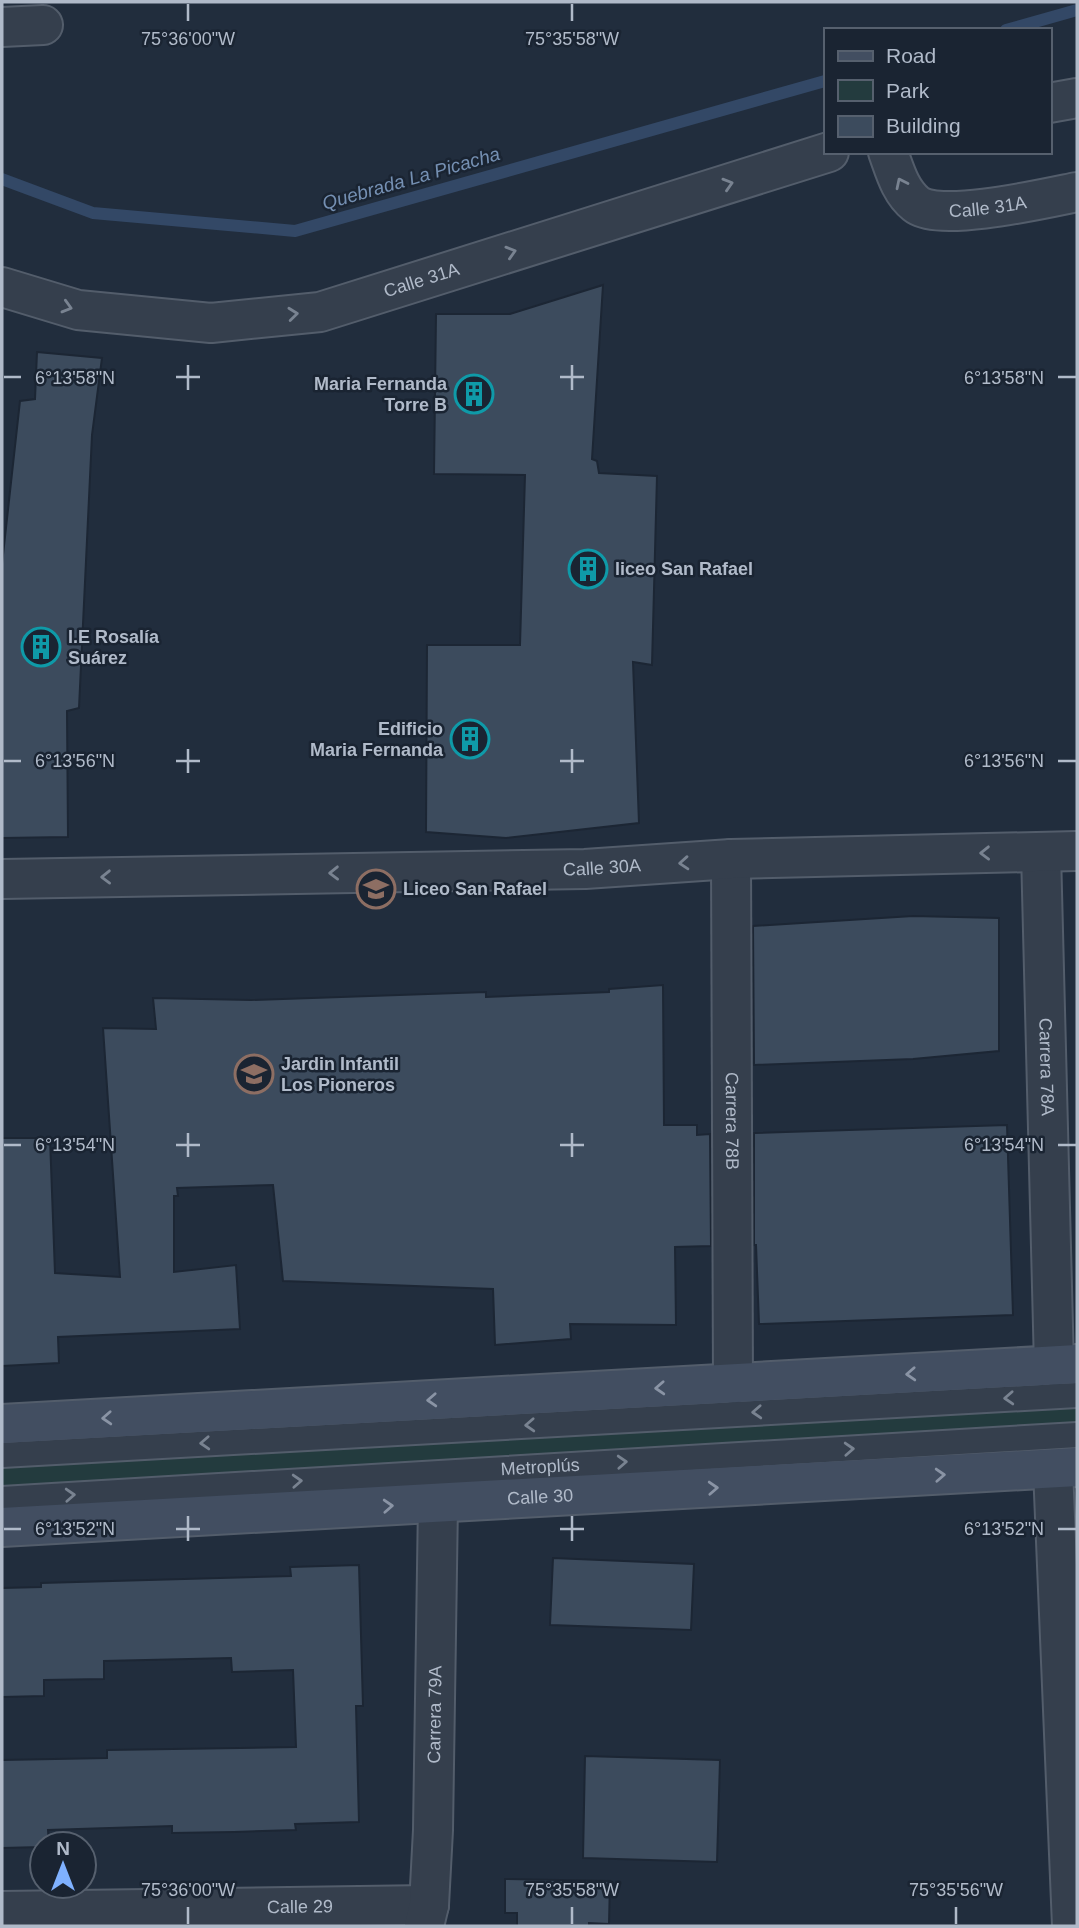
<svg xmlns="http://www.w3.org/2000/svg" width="1079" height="1928" viewBox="0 0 1079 1928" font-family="Arial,sans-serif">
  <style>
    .green { fill: #233b3e }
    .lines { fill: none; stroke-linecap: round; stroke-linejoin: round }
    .stream { stroke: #334866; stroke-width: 12 }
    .building { fill: #3c4b5d; stroke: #1c2634; stroke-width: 2 }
    .service-casing { stroke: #535d6b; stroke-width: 28 }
    .minor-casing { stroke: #535d6b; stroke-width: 42 }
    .tertiary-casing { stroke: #535d6b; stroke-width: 42 }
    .secondary-casing { stroke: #535d6b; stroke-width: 42 }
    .service { stroke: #353f4d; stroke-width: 24 }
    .minor { stroke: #353f4d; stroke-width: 38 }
    .tertiary { stroke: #353f4d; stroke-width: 38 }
    .secondary { stroke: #424e61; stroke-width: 38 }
    .oneway { stroke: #798391 }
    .oneway2 { stroke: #8a94a5 }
    .ticks { fill: none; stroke: #b0bac9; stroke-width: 2.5 }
    .labels { text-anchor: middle; stroke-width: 5; stroke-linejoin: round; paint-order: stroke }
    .street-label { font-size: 18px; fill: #b0bac9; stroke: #1a2432 }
    .poi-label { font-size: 18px; font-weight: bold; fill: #b0bac9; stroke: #1a2432; text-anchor: start }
    .water-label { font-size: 19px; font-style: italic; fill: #7590b3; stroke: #1a2432 }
    .ticks-label { font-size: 18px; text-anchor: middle; fill: #b0bac9; stroke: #1a2432; stroke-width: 5; stroke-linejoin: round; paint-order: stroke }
  </style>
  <rect width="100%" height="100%" fill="#212d3d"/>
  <path class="green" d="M1077,1401V1425L2,1491V1468Z"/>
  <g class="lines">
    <path class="stream" d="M1006,30L1077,10
      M2,179L93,213L295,231L825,81"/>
  </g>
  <path class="building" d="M603,285L592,459L597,461L599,473L657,476L652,665L633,662L639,823L506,838L426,832L427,645H520L525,475L434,474L436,314H510Z
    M37,352L102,358L92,435L79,708L67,711L68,837L2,838V564L20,401L35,399Z
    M913,916L999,918V1051L913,1059L754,1065L753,926Z
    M663,985L664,1125H697V1135L710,1134L711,1246L675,1247L676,1325L570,1324L571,1339L495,1345L493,1289L283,1281L273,1185L177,1188L178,1196H174V1272L236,1265L240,1329L58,1337L59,1363L2,1366V1138H50L55,1273L120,1277L103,1028L156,1029L153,998L251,1000L486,992V997L609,992V989Z
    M1007,1125L1013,1315L759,1324L756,1245H754V1133Z
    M553,1558L694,1564L691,1630L550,1625Z
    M359,1565L363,1706H356L359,1822L295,1824L296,1830L234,1832L172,1833V1826L48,1830L49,1844H42V1847L2,1848V1760L107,1758V1750L296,1747L293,1670L232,1672L231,1658L104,1661V1679L44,1680V1696L2,1697V1588L41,1587V1583L291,1576L290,1567Z
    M585,1756L720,1760L717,1862L583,1858Z
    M505,1879L610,1881L609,1924L589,1923V1926H517V1913H505Z"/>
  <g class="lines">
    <defs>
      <g id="service">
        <path d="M2,1455L1077,1395"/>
        <path id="s1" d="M2,1499L1077,1435"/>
      </g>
      <g id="minor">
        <path d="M2,27L43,25"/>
        <path id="s2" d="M888,152C895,171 900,191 916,204C939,223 1047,198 1077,192"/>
        <path id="s3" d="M1041,852L1054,1366"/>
        <path id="s4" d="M731,859L733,1384"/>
        <path d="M1053,1469L1072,1926"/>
        <path id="s5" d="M2,1911L429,1905"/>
        <path id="s6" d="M424,1926L429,1905L433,1830L438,1503"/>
      </g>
      <g id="tertiary">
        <path d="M1049,103L1077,98"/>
        <path id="s7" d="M2,287L78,310L211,323L320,312L829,152"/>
        <path id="s8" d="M2,879L585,869L731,859L1077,851"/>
      </g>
      <g id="secondary">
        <path d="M2,1424L1077,1364"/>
        <path id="s9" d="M2,1527L1077,1467"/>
      </g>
    </defs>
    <use href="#service" class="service-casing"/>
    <use href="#minor" class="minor-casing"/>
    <use href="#tertiary" class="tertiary-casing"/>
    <use href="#secondary" class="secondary-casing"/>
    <use href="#service" class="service"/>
    <use href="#minor" class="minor"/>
    <use href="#tertiary" class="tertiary"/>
    <use href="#secondary" class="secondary"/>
  </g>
  <defs><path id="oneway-chevron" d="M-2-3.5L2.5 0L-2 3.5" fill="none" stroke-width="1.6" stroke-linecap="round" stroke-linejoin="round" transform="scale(1.75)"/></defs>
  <g class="oneway">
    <use href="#oneway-chevron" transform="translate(901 183) rotate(-116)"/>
    <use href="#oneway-chevron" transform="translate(728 184) rotate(-17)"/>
    <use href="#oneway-chevron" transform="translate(511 252) rotate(-17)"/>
    <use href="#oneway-chevron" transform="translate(67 307) rotate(16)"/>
    <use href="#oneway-chevron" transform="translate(293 314) rotate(-6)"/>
    <use href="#oneway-chevron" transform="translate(985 853) rotate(179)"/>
    <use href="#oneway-chevron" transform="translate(684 863) rotate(176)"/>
    <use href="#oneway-chevron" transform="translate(334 873) rotate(179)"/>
    <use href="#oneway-chevron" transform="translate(106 877) rotate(179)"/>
    <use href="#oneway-chevron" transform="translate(1009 1398) rotate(177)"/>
    <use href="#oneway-chevron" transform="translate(757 1412) rotate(177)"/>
    <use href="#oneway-chevron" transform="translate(530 1425) rotate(177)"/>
    <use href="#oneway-chevron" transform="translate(205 1443) rotate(177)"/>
    <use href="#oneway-chevron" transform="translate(849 1449) rotate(-3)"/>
    <use href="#oneway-chevron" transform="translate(622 1462) rotate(-3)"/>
    <use href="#oneway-chevron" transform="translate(297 1481) rotate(-3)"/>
    <use href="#oneway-chevron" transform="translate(70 1495) rotate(-3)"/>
  </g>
  <g class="oneway2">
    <use href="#oneway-chevron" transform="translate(911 1374) rotate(177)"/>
    <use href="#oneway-chevron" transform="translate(660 1388) rotate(177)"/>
    <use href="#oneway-chevron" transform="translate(432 1400) rotate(177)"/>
    <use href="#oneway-chevron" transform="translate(107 1418) rotate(177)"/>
    <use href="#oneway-chevron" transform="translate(940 1475) rotate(-3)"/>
    <use href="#oneway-chevron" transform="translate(713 1488) rotate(-3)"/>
    <use href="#oneway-chevron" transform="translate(388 1506) rotate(-3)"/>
  </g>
  <path class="ticks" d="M188,4V21M572,4V21M188,365V390M572,365V390M4,377H21M176,377H200M560,377H584M1058,377H1076M188,749V773M572,749V773M4,761H21M176,761H200M560,761H584M1058,761H1076M188,1133V1157M572,1133V1157M4,1145H21M176,1145H200M560,1145H584M1058,1145H1076M188,1516V1541M572,1516V1541M4,1529H21M176,1529H200M560,1529H584M1058,1529H1076M188,1907V1924M572,1907V1924M956,1907V1924"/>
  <defs>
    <symbol id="building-ring" viewBox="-11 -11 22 22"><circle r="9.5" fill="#1a2432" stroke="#0f9aa8" stroke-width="1.5"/><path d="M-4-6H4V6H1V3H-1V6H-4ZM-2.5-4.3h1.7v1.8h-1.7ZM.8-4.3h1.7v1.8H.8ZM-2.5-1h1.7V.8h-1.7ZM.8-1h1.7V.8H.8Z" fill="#0f9aa8"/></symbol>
    <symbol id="school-ring" viewBox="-11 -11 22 22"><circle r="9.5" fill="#1a2432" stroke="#8d6e63" stroke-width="1.5"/><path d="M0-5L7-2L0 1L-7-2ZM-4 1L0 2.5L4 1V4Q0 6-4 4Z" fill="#8d6e63"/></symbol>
  </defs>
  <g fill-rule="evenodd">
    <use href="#building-ring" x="452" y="372" width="44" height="44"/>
    <use href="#building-ring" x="566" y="547" width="44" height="44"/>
    <use href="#building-ring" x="19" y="625" width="44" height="44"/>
    <use href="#building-ring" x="448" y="717" width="44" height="44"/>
    <use href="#school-ring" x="354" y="867" width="44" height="44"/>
    <use href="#school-ring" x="232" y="1052" width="44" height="44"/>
  </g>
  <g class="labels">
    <g class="street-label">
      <text dy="6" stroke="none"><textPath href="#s2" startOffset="133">Calle 31A</textPath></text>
      <text dy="6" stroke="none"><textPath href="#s7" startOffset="429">Calle 31A</textPath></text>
      <text dy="6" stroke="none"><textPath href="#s8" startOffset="600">Calle 30A</textPath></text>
      <text dy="6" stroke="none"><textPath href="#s3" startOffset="215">Carrera 78A</textPath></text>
      <text dy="6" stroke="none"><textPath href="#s4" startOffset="262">Carrera 78B</textPath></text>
      <text dy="6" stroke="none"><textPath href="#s1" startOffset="539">Metroplús</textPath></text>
      <text dy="6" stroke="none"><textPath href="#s9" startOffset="539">Calle 30</textPath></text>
      <text dy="6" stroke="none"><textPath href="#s6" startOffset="212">Carrera 79A</textPath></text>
      <text dy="6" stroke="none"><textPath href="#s5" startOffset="298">Calle 29</textPath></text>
    </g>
    <g class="poi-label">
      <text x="447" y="390" text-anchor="end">Maria Fernanda<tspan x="447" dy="21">Torre B</tspan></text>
      <text x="615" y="575">liceo San Rafael</text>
      <text x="68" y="643">I.E Rosalía<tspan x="68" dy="21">Suárez</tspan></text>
      <text x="443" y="735" text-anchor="end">Edificio<tspan x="443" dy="21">Maria Fernanda</tspan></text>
      <text x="403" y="895">Liceo San Rafael</text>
      <text x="281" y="1070">Jardin Infantil<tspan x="281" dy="21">Los Pioneros</tspan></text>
    </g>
    <g class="water-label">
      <text transform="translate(411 178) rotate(-16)" y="7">Quebrada La Picacha</text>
    </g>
  </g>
  <g class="ticks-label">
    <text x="188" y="45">75°36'00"W</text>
    <text x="572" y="45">75°35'58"W</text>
    <text x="75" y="384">6°13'58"N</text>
    <text x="1004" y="384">6°13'58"N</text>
    <text x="75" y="767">6°13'56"N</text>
    <text x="1004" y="767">6°13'56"N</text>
    <text x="75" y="1151">6°13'54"N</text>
    <text x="1004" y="1151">6°13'54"N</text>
    <text x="75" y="1535">6°13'52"N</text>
    <text x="1004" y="1535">6°13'52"N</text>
    <text x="188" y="1896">75°36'00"W</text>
    <text x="572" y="1896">75°35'58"W</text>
    <text x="956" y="1896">75°35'56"W</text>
  </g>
  <rect width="1079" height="1928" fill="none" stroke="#b0bac9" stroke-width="7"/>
  <rect x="824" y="28" width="228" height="126" fill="#1a2432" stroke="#56606e" stroke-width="2"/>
  <rect x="838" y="51" width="35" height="10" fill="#424e61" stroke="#56606e" stroke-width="2"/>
  <text x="886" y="63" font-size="21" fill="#b0bac9">Road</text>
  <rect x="838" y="80" width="35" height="21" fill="#233b3e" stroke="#56606e" stroke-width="2"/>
  <text x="886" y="98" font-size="21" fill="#b0bac9">Park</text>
  <rect x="838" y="116" width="35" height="21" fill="#3c4b5d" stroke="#56606e" stroke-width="2"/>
  <text x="886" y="133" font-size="21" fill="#b0bac9">Building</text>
  <g transform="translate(63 1865)"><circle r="33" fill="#1a2432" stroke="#56606e" stroke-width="2"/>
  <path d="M0-5L12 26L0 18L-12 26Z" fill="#7fb1ff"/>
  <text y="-10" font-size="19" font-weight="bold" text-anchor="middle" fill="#b0bac9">N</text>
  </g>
</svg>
